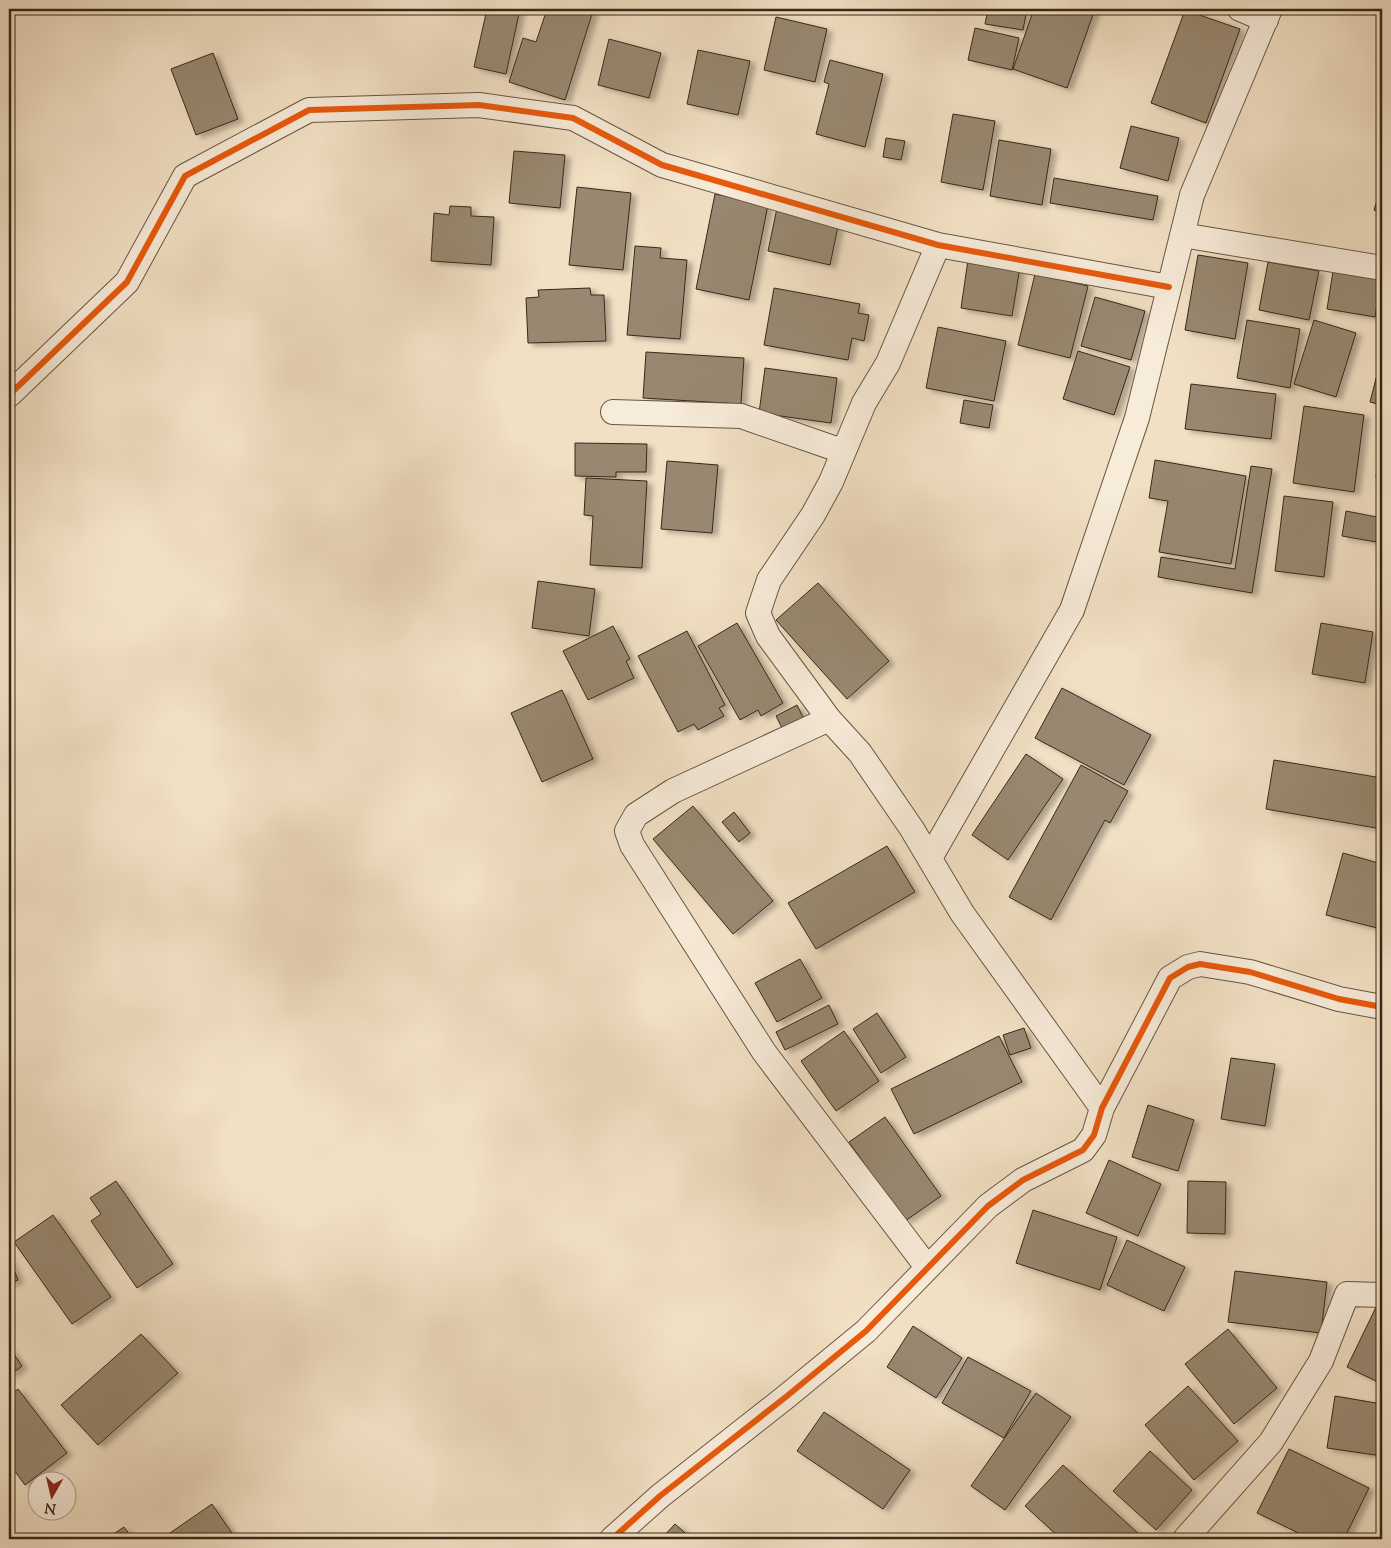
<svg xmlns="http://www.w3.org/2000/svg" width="1391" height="1548" viewBox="0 0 1391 1548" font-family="'Sorts Mill Goudy',serif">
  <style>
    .building { fill: #988871; stroke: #372917; filter: url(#shadow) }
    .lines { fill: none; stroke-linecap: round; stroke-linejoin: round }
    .minor-casing { stroke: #665742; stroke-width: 26 }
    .minor { stroke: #f7ebd9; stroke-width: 24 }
    .cycleway-casing { stroke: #f7ebd9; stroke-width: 9 }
    .cycleway { stroke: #e8590c; stroke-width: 6 }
  </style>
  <defs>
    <filter id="shadow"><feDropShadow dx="5.5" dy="3" stdDeviation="2.5" flood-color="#0004"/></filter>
  </defs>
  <rect width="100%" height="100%" fill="#f2e0c4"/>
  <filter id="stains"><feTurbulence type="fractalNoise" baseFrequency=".004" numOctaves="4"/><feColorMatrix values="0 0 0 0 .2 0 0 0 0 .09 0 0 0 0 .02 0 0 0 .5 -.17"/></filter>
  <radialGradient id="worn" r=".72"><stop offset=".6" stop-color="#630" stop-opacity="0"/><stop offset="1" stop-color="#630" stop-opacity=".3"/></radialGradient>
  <path class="building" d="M487,9H520L506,74L474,67Z
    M547,9H587L593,11L565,100L509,82L523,38L536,42Z
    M988,9H1027L1023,30L985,24Z
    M1034,9H1095L1067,88L1013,69Z
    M1185,10L1240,29L1206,123L1151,103Z
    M776,17L827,29L815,82L764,70Z
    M975,28L1019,38L1012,70L968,60Z
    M609,39L661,53L649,98L598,85Z
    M698,50L750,61L738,115L687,104Z
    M213,53L238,119L196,135L171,69Z
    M830,60L883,74L865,147L816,134L829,84L824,82Z
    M953,114L995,121L983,190L941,182Z
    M1131,126L1179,138L1168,181L1120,168Z
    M886,138L905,141L901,160L883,157Z
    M999,140L1051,149L1042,205L990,196Z
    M514,151L565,155L560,208L509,203Z
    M1054,178L1158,196L1153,220L1050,203Z
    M1382,184V213L1374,210Z
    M577,187L631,193L623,270L569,265Z
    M715,194L768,205L749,300L696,289Z
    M450,206L471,207V216L494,217L491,265L431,261L434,213L449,215Z
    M777,208L839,221L830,265L768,251Z
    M635,246L661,248L660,258L687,260L680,339L627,335Z
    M969,253L1021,261L1012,316L961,308Z
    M1198,255L1248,263L1235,339L1185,330Z
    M1268,262L1319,271L1309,320L1259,310Z
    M1334,265L1382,273L1375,317L1327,309Z
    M1035,274L1088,286L1070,358L1018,345Z
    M590,288L591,295H604L606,341L528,343L526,298L539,297L538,290Z
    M774,288L860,304L858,313L869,315L864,341L852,338L848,360L764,345Z
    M1095,297L1145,311L1131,360L1081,346Z
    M1247,320L1300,329L1290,388L1237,378Z
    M1314,320L1356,333L1336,397L1294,384Z
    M938,327L1006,341L994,401L926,388Z
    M1078,351L1130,367L1114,415L1063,399Z
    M646,352L744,358L741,404L643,398Z
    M1380,363L1382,364V405L1370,402Z
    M765,368L837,378L831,423L759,413Z
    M1191,384L1276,394L1271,439L1185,429Z
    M964,400L993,405L989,428L960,423Z
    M1304,406L1364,415L1354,492L1293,483Z
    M1382,433V478L1376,477Z
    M575,443L647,444L646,472H616V477L575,476Z
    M1155,460L1246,476L1231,564L1159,552L1168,501L1149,498Z
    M667,461L718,465L712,533L661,529Z
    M1251,466L1272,469L1252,593L1158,577L1161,557L1235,569Z
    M586,478L647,481L642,568L590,565L593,516L584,515Z
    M1284,496L1333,502L1324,577L1275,571Z
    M1346,511L1382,518V543L1342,536Z
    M538,581L595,589L589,636L532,628Z
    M818,583L889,661L847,699L776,620Z
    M737,623L783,703L761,716L758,710L740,720L698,646Z
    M1321,623L1373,632L1365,683L1312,674Z
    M613,626L630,659L626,661L634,678L588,700L563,651Z
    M687,631L725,705L719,708L724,716L698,730L694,724L678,732L638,656Z
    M1062,688L1151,735L1124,785L1035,738Z
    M562,690L593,759L542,782L511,713Z
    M797,705L804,719L783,730L776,716Z
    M1026,754L1063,779L1008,860L972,835Z
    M1274,760L1382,778V829L1266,809Z
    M1081,765L1128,791L1110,823L1105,820L1051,920L1009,897Z
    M693,806L773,901L733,934L653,839Z
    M734,812L750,833L739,842L722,822Z
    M887,846L915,892L816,949L788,903Z
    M1343,853L1382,864V908L1377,928L1326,915Z
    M800,959L822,998L777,1022L755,983Z
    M829,1005L838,1024L785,1050L776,1032Z
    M877,1013L906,1057L881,1073L853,1029Z
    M1024,1028L1031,1048L1010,1055L1003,1035Z
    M844,1031L879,1081L836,1111L801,1061Z
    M999,1036L1022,1082L914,1134L891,1089Z
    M1231,1058L1275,1064L1265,1126L1221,1119Z
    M1148,1105L1194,1120L1178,1171L1132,1157Z
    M885,1117L941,1196L905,1221L849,1142Z
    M1109,1160L1161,1184L1138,1236L1086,1213Z
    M116,1181L173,1264L137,1288L91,1221L101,1214L90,1198Z
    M1188,1181L1226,1182L1225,1234L1187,1233Z
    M1033,1210L1117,1237L1100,1290L1016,1263Z
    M53,1215L111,1297L72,1324L14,1242Z
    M1127,1240L1185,1267L1164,1311L1107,1285Z
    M9,1257L18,1280L9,1284Z
    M1235,1271L1327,1282L1321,1333L1228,1322Z
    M1378,1303L1382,1305V1384L1347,1367Z
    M913,1326L962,1358L936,1398L887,1367Z
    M1228,1329L1277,1388L1234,1424L1185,1364Z
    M141,1334L178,1373L98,1445L61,1405Z
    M9,1347L22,1366L9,1376Z
    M968,1357L1031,1391L1004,1438L942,1403Z
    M1188,1386L1238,1441L1194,1480L1145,1425Z
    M18,1389L67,1453L25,1485L9,1463V1396Z
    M1036,1393L1071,1417L1005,1510L971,1486Z
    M1335,1396L1382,1404V1456L1327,1448Z
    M824,1412L910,1470L883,1509L797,1451Z
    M1289,1449L1369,1488L1344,1539H1311L1257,1513Z
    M1150,1451L1192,1490L1156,1530L1113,1491Z
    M1063,1465L1140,1535L1137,1539H1061L1025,1506Z
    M212,1504L236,1539H170L167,1535Z
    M675,1524L692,1539H661Z
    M124,1527L133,1539H106Z"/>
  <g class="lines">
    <defs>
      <path id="minor" d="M1240,9L1266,20
        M1182,235L1382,268
        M938,245L888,363L864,403L831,482L813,515L769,580L758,613L768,636L829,719L860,753L912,829L962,913L1102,1108
        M9,395L127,282L185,176L309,110L479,105L573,118L662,165L938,245L1169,287
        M613,412L741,416L842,451
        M829,719L673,791L636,815L627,831L632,845L764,1052L927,1267
        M930,858L1072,610L1137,418L1192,195L1270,9
        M612,1539L660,1496L787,1396L866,1331L988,1206L1023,1180L1083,1150L1094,1135L1102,1108L1170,978L1188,967L1200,964L1250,972L1339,999L1382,1007
        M1185,1539L1271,1442L1321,1361L1347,1294L1382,1295"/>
    </defs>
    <use href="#minor" class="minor-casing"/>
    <use href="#minor" class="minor"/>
    <defs>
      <path id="cycleway" d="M9,395L127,282L185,176L309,110L479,105L573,118L662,165L938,245L1169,287
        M612,1539L660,1496L787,1396L866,1331L988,1206L1023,1180L1083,1150L1094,1135L1102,1108L1170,978L1188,967L1200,964L1250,972L1339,999L1382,1007"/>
    </defs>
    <use href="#cycleway" class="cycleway-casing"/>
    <use href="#cycleway" class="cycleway"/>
  </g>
  <rect width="1391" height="1548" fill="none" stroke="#f2e0c4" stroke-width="30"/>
  <rect x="10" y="10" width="1371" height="1528" fill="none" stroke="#372917" stroke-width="2.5"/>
  <rect x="15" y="15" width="1361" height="1518" fill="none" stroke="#372917"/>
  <g transform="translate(52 1496) rotate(188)"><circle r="24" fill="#f7ebd9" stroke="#aa9d8b"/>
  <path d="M0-4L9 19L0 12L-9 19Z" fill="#8f2418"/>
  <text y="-8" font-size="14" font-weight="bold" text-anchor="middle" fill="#372917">N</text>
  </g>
  <rect width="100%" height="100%" filter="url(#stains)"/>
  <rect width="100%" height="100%" fill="url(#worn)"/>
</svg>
